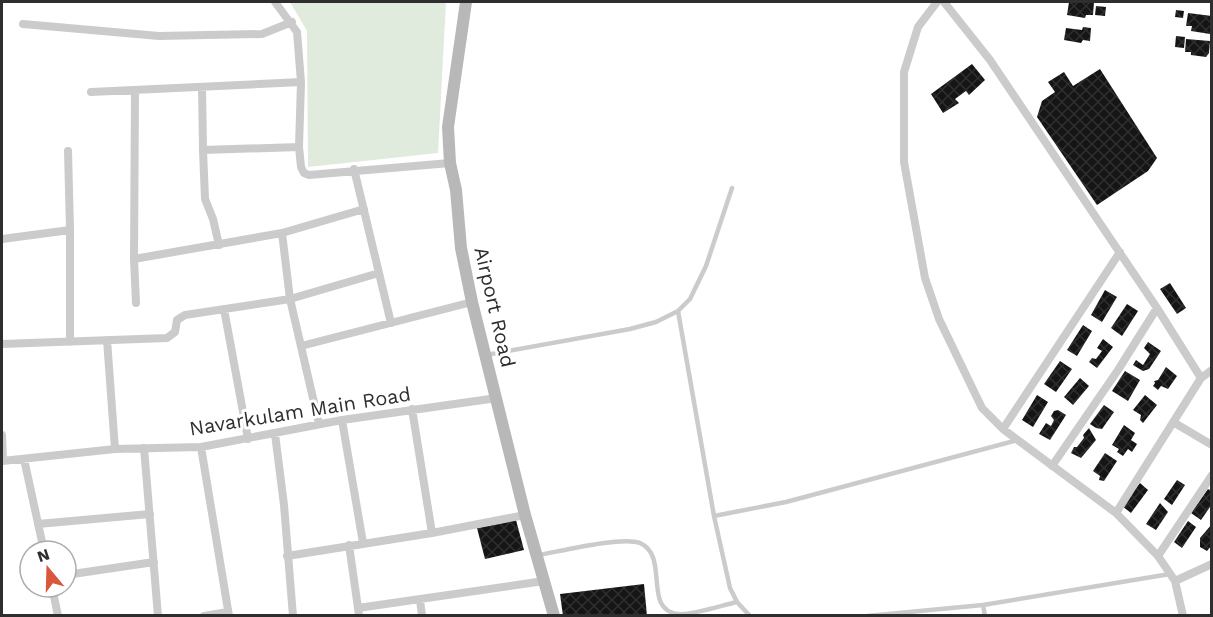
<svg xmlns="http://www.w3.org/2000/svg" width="1213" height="617" viewBox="0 0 1213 617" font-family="'Work Sans',sans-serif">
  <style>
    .green { fill: #e1ebdd }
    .building { fill: url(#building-cross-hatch) }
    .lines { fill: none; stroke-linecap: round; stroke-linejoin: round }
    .lane { stroke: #cbcbcb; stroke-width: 4.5 }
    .street { stroke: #cbcbcb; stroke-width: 8 }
    .secondary { stroke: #b8b8b8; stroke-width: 12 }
    .labels { text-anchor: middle; stroke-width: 6; stroke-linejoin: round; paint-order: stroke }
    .street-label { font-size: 20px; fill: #2e2e2e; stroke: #fff }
  </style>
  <defs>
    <pattern id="building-cross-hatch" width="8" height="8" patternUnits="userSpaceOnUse" patternTransform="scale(1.5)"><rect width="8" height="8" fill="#151515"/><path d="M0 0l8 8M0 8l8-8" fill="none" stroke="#2f2f2f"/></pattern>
  </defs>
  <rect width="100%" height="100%" fill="#fff"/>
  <path class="green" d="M290,2H446L438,153L308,167L307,31Z"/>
  <path class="building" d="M1069,2H1094L1093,15H1086L1085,18L1067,15Z
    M1096,6L1106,7L1105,16L1095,15Z
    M1176,10L1184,11L1183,18L1175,17Z
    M1188,13L1212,16L1210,34L1191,31L1192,26H1186Z
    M1083,27L1091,28L1090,41L1083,40L1081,43L1064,40L1066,28L1082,30Z
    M1176,36L1185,37L1184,48L1175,47Z
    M1186,39L1210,41L1209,53L1206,57L1191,55V52H1185Z
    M972,64L985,80L969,95L966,91L955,99L959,103L943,113L931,94Z
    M1100,69L1157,158L1148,171L1097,205L1037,117L1042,101L1055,92L1048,82L1064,72L1073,86Z
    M1170,283L1186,308L1177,314L1160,289Z
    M1105,290L1117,297L1102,322L1091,315Z
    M1127,304L1138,311L1122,336L1111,328Z
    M1083,325L1092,331L1077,356L1067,350Z
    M1103,339L1113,347L1097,368L1089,362L1092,358L1096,359L1102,351L1097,348Z
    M1148,342L1161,351L1149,369L1143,371L1133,365L1136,360L1143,365L1150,354L1144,348Z
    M1060,361L1072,369L1056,392L1044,384Z
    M1166,367L1177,376L1168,389L1161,386L1158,390L1153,386L1155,383L1154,381L1158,380Z
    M1125,371L1140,380L1128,401L1112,391Z
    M1080,378L1089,386L1073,405L1064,397Z
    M1037,395L1048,402L1033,427L1022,420Z
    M1145,395L1157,405L1143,423L1140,420L1141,415L1133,410Z
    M1104,405L1114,412L1102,429L1096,428L1090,424Z
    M1058,410L1066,415L1050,440L1039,434L1046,423L1051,426L1054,420L1051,416L1054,411Z
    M1124,425L1135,433L1131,440L1137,444L1132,452L1128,449L1123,456L1117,452L1119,449L1112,445Z
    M1089,428L1096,440L1081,458L1071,453L1074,447H1077L1084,438L1083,435Z
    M1105,453L1117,461L1104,481L1099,480L1100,476L1093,471Z
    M1177,480L1185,485L1172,505L1164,499Z
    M1140,483L1148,490L1131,513L1122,506Z
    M1208,489L1212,491V504L1201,520L1191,513Z
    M1160,503L1168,512L1156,530L1146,524Z
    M516,520L524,550L485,559L477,528Z
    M1188,521L1196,527L1182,548L1174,542Z
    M1212,524V545L1207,551L1200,547V538Z
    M644,584L647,616H621L620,614L563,616L560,594Z"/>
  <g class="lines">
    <path class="lane" d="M678,311L714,516L730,588L737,602L750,616
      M486,355L630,329L656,322L678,311L690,299L706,266L732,188
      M714,516L786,502L1018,440
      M539,555C561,551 622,536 640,543C670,556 642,610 678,614C690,616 723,605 737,602
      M983,605L985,616
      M867,616L983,605L1170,574"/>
    <path class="street" d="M275,2L297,32L301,82L299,147L301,167L304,173L309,175L450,163
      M937,2L918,27L904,72V162L925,278L939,319L982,408L1003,429L1116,513L1158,556L1175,581L1183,616
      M944,2L990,60L1157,308L1201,378
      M23,24L159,36L262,34L292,22
      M202,87L203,150
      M135,90L134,259L136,303
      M91,92L301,82
      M68,151L70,230
      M354,169L391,323
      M282,233L290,299L319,424
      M2,239L70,230V342
      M219,245L213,219L205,199L203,150L299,147
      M134,259L282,233L364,209
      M224,309L248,439
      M107,340L115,449
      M2,344L167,338L175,332L177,320L185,315L290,299L379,273
      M301,346L472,302
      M412,409L432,533
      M342,420L363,543
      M1173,422L1212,445
      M1003,429L1120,252
      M275,434L284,505L293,616
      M2,435L3,461
      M201,447L229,616
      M144,448L158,616
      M24,459L44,551
      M2,461L115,449L201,447L342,420L497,398
      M1052,466L1118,370L1157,308
      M1116,513L1201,378L1212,370
      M38,524L150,514
      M349,545L358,608
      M287,556L432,533L525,515
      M1158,556L1212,475
      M66,575L154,562
      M1175,581L1212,564
      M52,587L58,616
      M420,600L422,616
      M204,616L228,612
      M359,616L358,608L544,581"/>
    <path class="secondary" d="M466,2L448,127L450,163L456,190L461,248L472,302L525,515L554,616"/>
  </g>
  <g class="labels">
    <g class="street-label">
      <text transform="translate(495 307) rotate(77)" y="7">Airport Road</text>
      <text transform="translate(300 411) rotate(-9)" y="7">Navarkulam Main Road</text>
    </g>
  </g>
  <rect width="1213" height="617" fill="none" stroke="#2e2e2e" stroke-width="6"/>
  <g transform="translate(48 569) rotate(341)"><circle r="28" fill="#ffffff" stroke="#ababab" stroke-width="1.5"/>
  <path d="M0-4.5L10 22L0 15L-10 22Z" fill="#da573c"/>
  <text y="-9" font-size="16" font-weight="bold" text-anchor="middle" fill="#2e2e2e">N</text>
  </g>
</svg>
